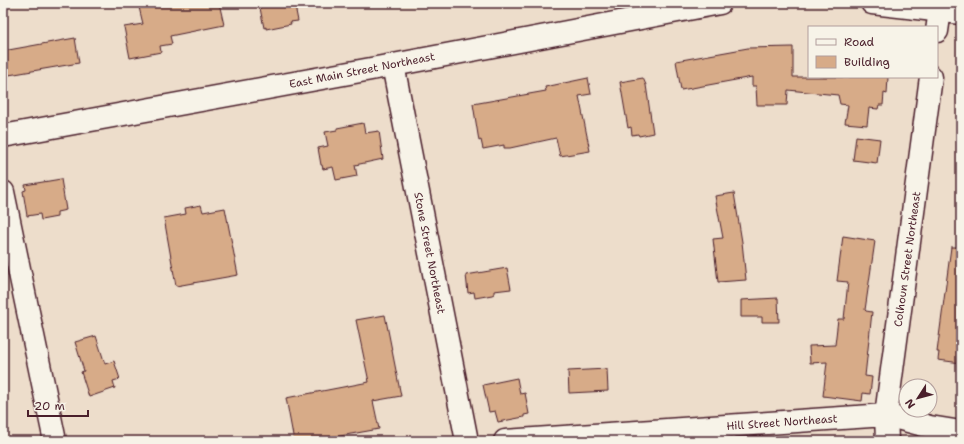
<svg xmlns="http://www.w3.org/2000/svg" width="964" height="444" viewBox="0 0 964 444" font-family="'Shantell Sans',sans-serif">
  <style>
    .building { fill: #d7ab88; stroke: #4a1f2b }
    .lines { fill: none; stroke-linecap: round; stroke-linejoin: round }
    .minor-casing { stroke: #4a1f2b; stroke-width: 25 }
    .tertiary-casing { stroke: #4a1f2b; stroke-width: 25 }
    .minor { stroke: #f7f3e8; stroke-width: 22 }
    .tertiary { stroke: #f7f3e8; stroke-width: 22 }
    .labels { text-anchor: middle; stroke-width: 3; stroke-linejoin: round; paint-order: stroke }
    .street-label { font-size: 11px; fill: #4a1f2b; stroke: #f7f3e8 }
  </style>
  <rect width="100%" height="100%" fill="#edddcb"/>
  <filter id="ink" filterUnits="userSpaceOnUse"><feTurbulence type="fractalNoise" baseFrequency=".025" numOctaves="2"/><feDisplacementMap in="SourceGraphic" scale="8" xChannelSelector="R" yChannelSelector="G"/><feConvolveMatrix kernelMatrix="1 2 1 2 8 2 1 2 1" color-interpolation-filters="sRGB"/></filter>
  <g filter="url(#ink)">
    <path class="building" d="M138,3H219L224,25L170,36L172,44L160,46L161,52L130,58L124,27L143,24Z
      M259,3H287L288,7L295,6L298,21L290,22L291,24L266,29V27L264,28Z
      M75,38L79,63L3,76V51Z
      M793,47V77H888L887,94L884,93L883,105H879L878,109L869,108L867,125L845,123L848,105L840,104L838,95L788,90L787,105H757L756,86H752V77L681,90L676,61L748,48Z
      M588,78L591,94L579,96L590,151L560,156L556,138L510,148H504V145L483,149L481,140L479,141L473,104L546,91L545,87Z
      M643,78L646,85L653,133L639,136L638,134L632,135L631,127L628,128L620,82Z
      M363,123L365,133L379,131L383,159L355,165L357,176L336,180L333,167L323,169L322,165H321L318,148L328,146L325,132L337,130V128Z
      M856,136L880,139L877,163L853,160Z
      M61,179L66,210L57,212V217L41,220L40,214L27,216L23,191L26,190L25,185Z
      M734,193L742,242L746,280L718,282L713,239L723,238L715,196Z
      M201,205L203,212L225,208L238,275L176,286L164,218L186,214L185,208Z
      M843,236L875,241L865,310L866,311L872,312L865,376L872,377L870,394L863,393L862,401L823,396L827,362L810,363L809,346L835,345L838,319H844L848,282L837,281Z
      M951,247H961V363L938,360L939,352H937Z
      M507,268L511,289L494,291V294L492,295L475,298L474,292L468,293L466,275Z
      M778,298L779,322H762V317H741V300Z
      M385,315L401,396L373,401L379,429L312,441H294L286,398L369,382L356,320Z
      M96,336L105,364L114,361L120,379L113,381L115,388L89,397L81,372L84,371L75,342Z
      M607,369L608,391L569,393L568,371Z
      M517,378L520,394L525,393L529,414L524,415V417L498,422L495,411L489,412L483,385Z"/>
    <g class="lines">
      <defs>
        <path id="minor" d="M937,31L940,10
          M393,65L467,441
          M3,192L55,441
          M505,441L886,415L930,427L961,432
          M887,441L886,415L931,77"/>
        <path id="tertiary" d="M872,3L961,13
          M3,136L393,65L720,3"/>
      </defs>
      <use href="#minor" class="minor-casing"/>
      <use href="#tertiary" class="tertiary-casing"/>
      <use href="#minor" class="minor"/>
      <use href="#tertiary" class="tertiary"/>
    </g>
  </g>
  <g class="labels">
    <g class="street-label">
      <text transform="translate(362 70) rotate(-11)" y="4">East Main Street Northeast</text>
      <text transform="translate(430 253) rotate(79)" y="4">Stone Street Northeast</text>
      <text transform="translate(907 259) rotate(-82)" y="4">Colhoun Street Northeast</text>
      <text transform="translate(782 422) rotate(-4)" y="4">Hill Street Northeast</text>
    </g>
  </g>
  <rect width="964" height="444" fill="none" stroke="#f7f3e8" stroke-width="16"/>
  <rect x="8" y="8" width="948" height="428" fill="none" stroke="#4a1f2b" stroke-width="1.5" filter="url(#ink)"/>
  <rect x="808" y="26" width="130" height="52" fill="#f7f3e8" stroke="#b29e9c"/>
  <rect x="816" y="39" width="20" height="6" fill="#f7f3e8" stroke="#b29e9c"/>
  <text x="844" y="46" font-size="12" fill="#4a1f2b">Road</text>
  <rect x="816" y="56" width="20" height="12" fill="#d7ab88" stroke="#b29e9c"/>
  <text x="844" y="66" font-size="12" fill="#4a1f2b">Building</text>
  <g transform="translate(918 398) rotate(234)"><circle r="19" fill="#f7f3e8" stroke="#b29e9c"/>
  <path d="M0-3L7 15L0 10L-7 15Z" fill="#4a1f2b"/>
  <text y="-6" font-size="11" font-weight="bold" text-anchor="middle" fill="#4a1f2b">N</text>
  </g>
  <path d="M28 410v6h60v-6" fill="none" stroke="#4a1f2b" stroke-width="2"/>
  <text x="34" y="410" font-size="12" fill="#4a1f2b" stroke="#f7f3e8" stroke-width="3" paint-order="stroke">20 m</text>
</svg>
